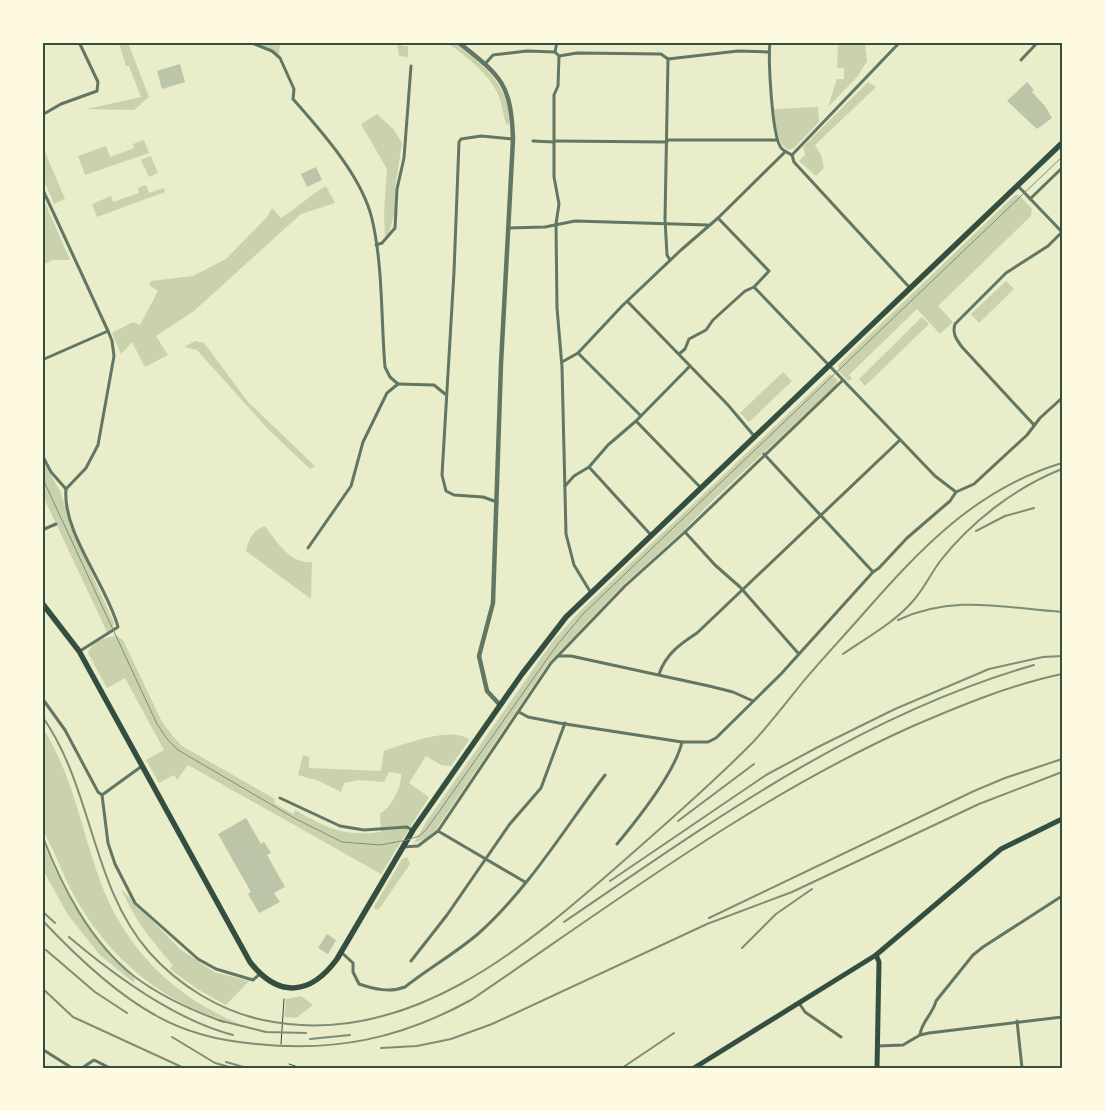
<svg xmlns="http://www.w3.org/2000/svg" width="1105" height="1111" viewBox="0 0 1105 1111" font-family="Arial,sans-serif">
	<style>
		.green { fill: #cad2ad }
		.building { fill: #bcc5a7 }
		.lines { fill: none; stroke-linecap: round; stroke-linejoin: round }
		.path { stroke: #344e41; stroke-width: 1 }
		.minor { stroke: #617663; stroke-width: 3 }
		.tertiary { stroke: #617663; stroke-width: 4.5 }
		.secondary { stroke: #344e41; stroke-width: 5 }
		.primary { stroke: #344e41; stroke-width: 5.5 }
		.tram { stroke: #7c8e77; stroke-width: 1 }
		.rail { stroke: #7c8e77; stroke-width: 2 }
		.neatline { fill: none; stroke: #344e41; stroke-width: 2 }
	</style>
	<rect width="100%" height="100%" fill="#e9edc9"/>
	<g class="green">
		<path d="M119 43H128L149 97 134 110 86 109 141 97 129 66H126Z"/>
		<path d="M255 43H280L279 55Z"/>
		<path d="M397 43H402V46H408V57L399 56Z"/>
		<path d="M448 43H455C483 65 511 85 509 125L506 124C503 114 502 103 498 94 488 72 466 57 448 43Z"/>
		<path d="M838 43H865L867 61 858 76 828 107 837 79H844V68H837Z"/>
		<path d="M868 82 876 87 815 145 821 155 824 168 816 176 799 161 805 155 803 147Z"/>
		<path d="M818 107 819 122 794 148 788 150C775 140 776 125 774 109Z"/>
		<path d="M377 114 394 130 402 143 395 189 396 207 389 233 385 236 384 214 387 169 361 124Z"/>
		<path d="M144 140 149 153 85 175 78 156 106 146 110 157 134 148 133 144Z"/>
		<path d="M42 145 65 199 54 204 43 178Z"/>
		<path d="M151 156 158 173 149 177 141 160Z"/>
		<path d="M146 185 149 193 164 188 165 192 97 217 92 204 111 196 113 202 139 193 138 188Z"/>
		<path d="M326 186 335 203 301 214 194 311 156 336 168 355 145 367 132 342 121 354 112 333 133 322 140 325 158 291 149 285 151 281 193 276 226 259 267 217 272 208 281 218C298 208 309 195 326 186Z"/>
		<path d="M1015 195H1019L1032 209 1031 216 938 306 953 322 940 334 917 309 849 375 852 379 848 381 839 371 838 365Z"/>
		<path d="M43 198 70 260H52L43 265Z"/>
		<path d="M1006 281 1014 289 979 323 971 314Z"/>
		<path d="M922 317 929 324 865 386 859 379Z"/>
		<path d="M195 341 204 343 248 402 315 466 310 469 268 429 197 350 184 347Z"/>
		<path d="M783 372 792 381 749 422 740 413Z"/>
		<path d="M830 374 837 379V384L711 502 684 530 623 585 549 662 435 831 425 839 414 843 426 822 553 641 580 611Z"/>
		<path d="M42 460 60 491 75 537 114 623 113 628 107 632 43 496Z"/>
		<path d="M265 526C277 542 290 564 312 562L311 599 246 551C249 539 252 531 265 526Z"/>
		<path d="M117 636 123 640 162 722 172 735 182 746 275 799 274 803 293 814 295 810C326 828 345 837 381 832L380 814C391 807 402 788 401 774L389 772 384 782 359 780 344 783 341 792 319 781 298 775 303 755 309 757V768L381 771 384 751C403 745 452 725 469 740L451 766 441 765 426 756 409 783 429 797 381 874 188 765 177 780 174 775 159 783 146 760 164 750 125 678 107 688 88 653C91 642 106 637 117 636Z"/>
		<path d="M42 727C72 773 80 824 98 875 122 945 171 996 240 1024 154 1005 89 941 58 861 53 849 44 835 42 822 41 812 42 801 42 792 42 770 42 748 42 727Z"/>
		<path d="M43 841C64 896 93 939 135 979L134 983 100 955 68 915 43 870Z"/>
		<path d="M407 857 410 864 379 909 376 910 374 907 402 859Z"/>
		<path d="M121 889 180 949 214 972 249 981 226 1005 197 989 170 969 173 965C151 941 134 918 121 889Z"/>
		<path d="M301 996 313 1005 296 1018 284 1017 286 999Z"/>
	</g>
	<g class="building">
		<path d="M180 64 185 82 162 89 157 71Z"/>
		<path d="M1027 82 1034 90 1032 92 1045 106 1052 118 1037 129 1007 101Z"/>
		<path d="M316 167 322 180 307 187 301 174Z"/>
		<path d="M246 818 261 844 264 842 271 853 267 855 285 887 274 893 280 902 259 913 248 894 251 892 218 834Z"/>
		<path d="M327 934 336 940 328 954 318 948Z"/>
	</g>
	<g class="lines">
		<g class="path">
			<path d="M281 1044 284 999"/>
			<path d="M289 1064 301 1068"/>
		</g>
		<g class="minor">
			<path d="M249 42 272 51 280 58 294 89 293 99C321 131 362 176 372 219 383 265 381 320 385 367L390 377 398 384"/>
			<path d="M557 42 555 52 559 56 558 86 554 95V177L559 204 556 224 557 308 562 367 566 534 574 565 591 593"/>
			<path d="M770 42C768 59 772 133 780 146 782 151 787 152 792 155"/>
			<path d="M559 56 577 53 661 54 668 59 738 51 769 52"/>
			<path d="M668 59 665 219 667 255 670 260"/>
			<path d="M1021 60 1038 42"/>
			<path d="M485 64 493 55 527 51 555 52"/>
			<path d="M42 115 61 104 97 91 98 82 79 42"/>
			<path d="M667 140H777"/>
			<path d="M533 141 554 142"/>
			<path d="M555 141 667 142"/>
			<path d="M792 155 794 162 910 288"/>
			<path d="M792 155 900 42"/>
			<path d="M1018 186 1062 232"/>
			<path d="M42 188 108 331 112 341 114 356 98 445 86 468 66 489"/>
			<path d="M1030 199 1062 168"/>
			<path d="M508 228 545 227 575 221 708 225"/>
			<path d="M376 245 382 243 395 228 397 189 404 158 411 66"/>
			<path d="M754 287 935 476 956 492"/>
			<path d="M628 302 728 405 755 437"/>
			<path d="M578 353 641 416"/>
			<path d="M679 354 685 349 689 339 706 330 713 320 745 291 754 287 769 271 718 218"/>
			<path d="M42 360 108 331"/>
			<path d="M562 362 578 353 622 306 681 250 718 218 785 152"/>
			<path d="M398 384 434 385 445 394"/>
			<path d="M636 421 700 487"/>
			<path d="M1034 425 962 347C956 339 952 333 955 324L1006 273 1048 246 1062 232"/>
			<path d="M764 454 873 572"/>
			<path d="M42 455 51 472 66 489"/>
			<path d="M589 467 651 535"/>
			<path d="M565 486 574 476 589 467 608 445 636 421 690 366"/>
			<path d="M66 489C62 532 107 585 118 627L80 651"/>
			<path d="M497 502 483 497 454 495 446 491 442 475 454 272 459 142 461 139 481 136 513 139"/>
			<path d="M42 530 56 524"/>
			<path d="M685 532 715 565 740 587 798 653"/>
			<path d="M308 548 351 486 363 442 387 393 398 384"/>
			<path d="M558 656H571L709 686 733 692 753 701"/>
			<path d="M659 674C666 654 680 644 697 633L900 440"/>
			<path d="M42 698 65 730 98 792 102 795 108 843 115 864 135 903 198 959 216 969 253 980 260 974"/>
			<path d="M519 712 528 717 559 723 682 742H708L716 738 781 674 873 572 879 568 907 538 950 501 956 492 974 484 1027 435 1040 418 1062 398"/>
			<path d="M102 795 142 766"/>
			<path d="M280 798 340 826 364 830 407 827 412 830"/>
			<path d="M438 831 525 882"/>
			<path d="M617 844C637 820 675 772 682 742"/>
			<path d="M403 847 418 846 438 831 551 663 625 586 685 532 843 380"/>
			<path d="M341 952 353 963V972L359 984C374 989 390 993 405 987 429 968 456 953 479 933 529 888 565 828 605 775"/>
			<path d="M411 961 447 915 509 825 541 788 565 723"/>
			<path d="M799 1003 805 1012 841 1037"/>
			<path d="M1017 1021 1022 1068"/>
			<path d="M920 1035C921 1022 933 1014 936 1001L973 955 983 947 1062 896"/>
			<path d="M878 1046 903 1045 920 1035 929 1033 1062 1017"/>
			<path d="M42 1049 72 1068"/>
			<path d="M82 1068 94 1060 110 1068"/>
		</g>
		<path class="tertiary" d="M458 42C501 76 511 83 513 139L501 364 493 603 479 656 487 691 500 705"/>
		<g class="secondary">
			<path d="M876 955 879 962 877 1068"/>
			<path d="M694 1068 876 955 1001 849 1062 819"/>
		</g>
		<path class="primary" d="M42 603 79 651 250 962C278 998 310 996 337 959L413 830 522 674 566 617 1062 143"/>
		<path class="tram" d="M42 477 157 724 167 739 178 750 296 819 342 842 380 845 407 840 419 836 426 830 557 645 583 614 1062 157"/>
		<g class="rail">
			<path d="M976 531 1005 516 1034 508"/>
			<path d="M898 620C954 594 1004 608 1062 612"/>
			<path d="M843 654C866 638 894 623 913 601 924 589 931 573 941 560 972 521 1016 487 1062 469"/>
			<path d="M42 716C93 788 91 886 149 952 178 985 220 1011 263 1020 407 1051 527 946 628 857 670 820 713 783 753 742 770 724 786 703 802 683 822 659 843 637 863 614 921 548 976 489 1062 463"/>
			<path d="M678 821 754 764"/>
			<path d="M42 835C62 887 90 942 135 977 162 997 193 1011 224 1022"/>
			<path d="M610 881 766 775 818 747 895 709 989 669 1043 657 1062 656"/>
			<path d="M42 911 55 923"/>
			<path d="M709 918 974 791 1005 778 1062 759"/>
			<path d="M42 920C74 954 115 993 155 1015 186 1033 221 1041 256 1044 335 1052 400 1039 471 1000 614 903 754 797 913 726 962 705 1010 685 1062 674"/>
			<path d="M564 922C712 821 859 715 1034 665"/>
			<path d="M69 937C115 976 175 1020 233 1035"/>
			<path d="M742 948 776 914 812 889"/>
			<path d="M46 950 95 992 127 1013"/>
			<path d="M42 988 73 1017 184 1068"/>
			<path d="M218 1020 266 1032 306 1033"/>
			<path d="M172 1037 215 1063 233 1068"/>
			<path d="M310 1039 350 1035"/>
			<path d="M381 1048 417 1046 451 1039 492 1024 707 924 792 892 979 804 1062 772"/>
			<path d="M226 1062 247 1068"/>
			<path d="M622 1068 674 1033"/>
		</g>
	</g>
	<rect width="1105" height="1111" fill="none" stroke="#fefae0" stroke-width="88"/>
	<rect x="44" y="44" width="1017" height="1023" class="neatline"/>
</svg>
